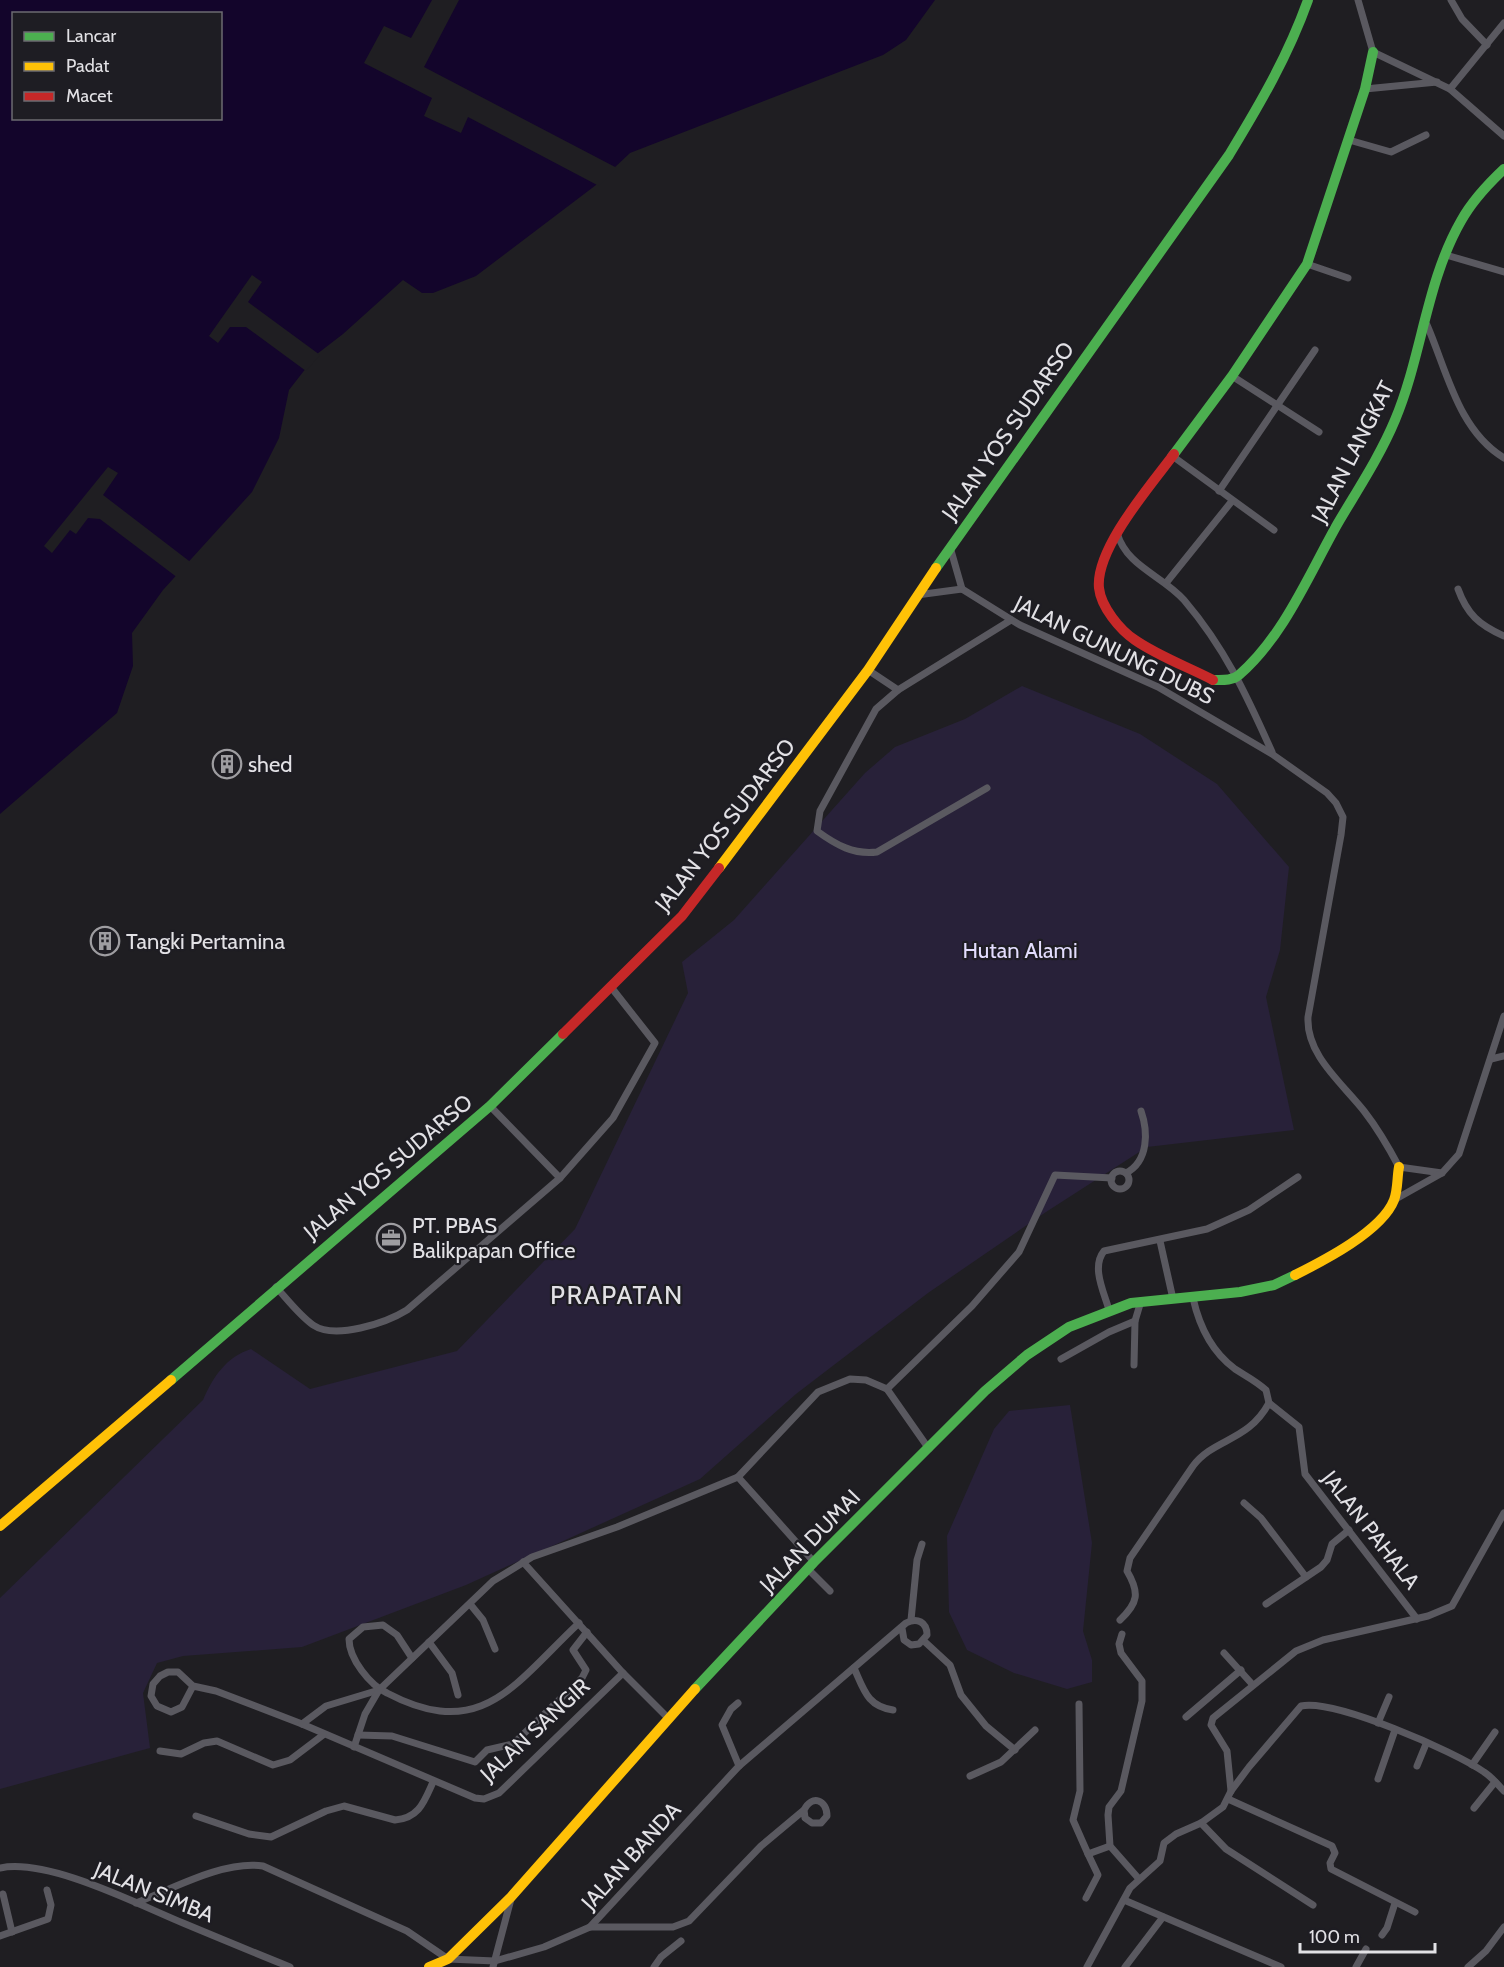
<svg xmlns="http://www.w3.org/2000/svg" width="1504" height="1967" viewBox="0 0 1504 1967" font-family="Cabin,sans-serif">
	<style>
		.green { fill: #282139 }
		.water { fill: #13052b; fill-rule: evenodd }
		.pier { fill: #1f1e22 }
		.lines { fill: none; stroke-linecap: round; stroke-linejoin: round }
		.street { stroke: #5a5960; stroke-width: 7 }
		.fast { stroke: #4caf50; stroke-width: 10 }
		.slow { stroke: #ffc107; stroke-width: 10 }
		.jam { stroke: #c62828; stroke-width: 10 }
		.labels { text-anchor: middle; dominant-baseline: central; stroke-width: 4.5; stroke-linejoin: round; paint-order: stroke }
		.street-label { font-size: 22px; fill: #e2e1e5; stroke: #1e1d23 }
		.poi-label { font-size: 22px; fill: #e2e1e5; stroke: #1e1d23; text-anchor: start }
		.park-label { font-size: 22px; fill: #e3ddfd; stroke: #1e1d23 }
		.quarter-label { font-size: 26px; letter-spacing: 1.5px; fill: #e2e1e5; stroke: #1e1d23 }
	</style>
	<rect width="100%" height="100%" fill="#1f1e22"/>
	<g class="green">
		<path d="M1022 686 1140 734 1217 784 1289 867 1280 950 1266 997 1294 1130 1147 1147 1046 1212 928 1293 796 1394 700 1479 466 1585 302 1647 183 1656 157 1663 143 1693 150 1748 0 1789V1598L203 1400C213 1377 226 1357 251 1349L310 1389 457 1351 575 1229 688 993 682 962 734 920 865 773 895 747 965 719Z"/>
		<path d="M1070 1405 1092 1543 1083 1631 1092 1660V1682L1067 1689 1014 1673 967 1650 949 1612 947 1536 994 1429 1009 1411Z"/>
	</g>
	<path class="water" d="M0 0H935L906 40 883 55 630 153 596 185 476 276 433 293H422L403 280 343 334 317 354 289 390 279 438 252 492 163 590 132 633 133 666 117 713 0 814ZM14 14H220V118H14Z"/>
	<g class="pier">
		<path d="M432 0H459L424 67 617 168 599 186 468 117 461 133 424 116 432 98 364 63 384 26 411 38Z"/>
		<path d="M252 275 262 282 248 302 320 355 306 371 246 327H230L218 343 209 336Z"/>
		<path d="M108 467 118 473 103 495 193 564 178 578 100 519 88 518 76 534 70 530 52 553 44 546Z"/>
	</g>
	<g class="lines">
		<g class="street">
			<path d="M1358 0 1373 52 1450 89 1504 136"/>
			<path d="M1451 0 1462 19 1487 45"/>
			<path d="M1365 89 1437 82"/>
			<path d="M1450 89 1504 23"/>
			<path d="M1349 140 1391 152 1426 135"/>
			<path d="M1446 255 1504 272"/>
			<path d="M1307 264 1348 278"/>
			<path d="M1427 325C1447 371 1458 430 1504 458"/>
			<path d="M1232 376 1319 432"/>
			<path d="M1171 455 1274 530"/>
			<path d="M1219 491 1315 350"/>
			<path d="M1117 533C1127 567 1162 575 1184 600 1225 648 1247 696 1272 752"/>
			<path d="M950 547 962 589"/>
			<path d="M1166 583 1232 501"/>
			<path d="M962 589 1020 625 1158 687 1272 754 1327 793 1336 803 1343 817 1341 835 1308 1017C1306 1055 1342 1083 1364 1111 1378 1129 1389 1148 1399 1167L1442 1173"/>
			<path d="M1458 589C1467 614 1479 625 1504 636"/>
			<path d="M917 595 962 589"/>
			<path d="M868 670 898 690"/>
			<path d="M987 788 877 852C854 855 836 845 817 831L820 811 876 709 898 690 1011 620"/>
			<path d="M1491 1059 1504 1056"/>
			<circle cx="1120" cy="1180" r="9"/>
			<path d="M1126 1173C1149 1161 1148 1131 1141 1111"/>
			<path d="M560 1178 613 1118 655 1043 611 987"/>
			<path d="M1394 1200 1442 1173 1459 1154 1504 1016"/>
			<path d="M1160 1241 1173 1299"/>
			<path d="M276 1287C287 1299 299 1315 313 1325 335 1340 386 1323 407 1310L560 1178 490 1106"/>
			<path d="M1109 1310C1104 1292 1091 1267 1104 1251L1207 1229 1249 1210 1298 1177"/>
			<path d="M1061 1359 1109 1332 1135 1321 1141 1301"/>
			<path d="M1134 1365 1135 1321"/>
			<path d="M887 1389 972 1306 1019 1252 1055 1175 1112 1178"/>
			<path d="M1269 1403 1299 1427 1305 1474 1417 1619"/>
			<path d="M738 1477 818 1392 850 1379 866 1380 887 1389 929 1449"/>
			<path d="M1244 1503 1261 1518 1306 1577"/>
			<path d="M523 1562 623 1673 668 1718"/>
			<path d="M808 1569 830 1591"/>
			<path d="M470 1604 483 1620 495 1649"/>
			<path d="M1266 1604 1321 1567 1327 1560 1332 1544 1349 1530"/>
			<path d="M911 1620 917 1560 922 1544"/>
			<path d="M1120 1620C1138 1603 1140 1593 1127 1571L1130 1558 1193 1466C1214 1438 1248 1442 1269 1403L1266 1390C1256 1381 1246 1376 1235 1369 1212 1352 1199 1325 1193 1298"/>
			<path d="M1122 1634 1119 1644 1121 1653 1142 1681V1701L1121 1791 1109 1807 1108 1815 1110 1846 1139 1879"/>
			<path d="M924 1641 950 1665 961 1695 986 1726 1015 1750"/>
			<path d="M429 1642 452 1673 458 1695"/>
			<path d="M1224 1653 1252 1684"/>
			<path d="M412 1658 397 1635 383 1625 363 1627 349 1639C349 1659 370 1685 387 1693 482 1743 515 1683 579 1623"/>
			<path d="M854 1668C864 1690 867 1706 893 1710"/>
			<path d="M193 1686 182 1707 171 1712 157 1706 151 1696 153 1684 160 1676 168 1672H178L193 1686 216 1691 302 1724 475 1798 484 1799 499 1793 623 1673"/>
			<path d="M738 1703 731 1709 722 1725 739 1766"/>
			<path d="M1079 1704 1080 1791 1073 1820 1088 1854 1110 1846"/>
			<path d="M1186 1717 1241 1670"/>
			<path d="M1378 1723 1389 1697"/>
			<path d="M302 1724 326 1706 379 1690"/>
			<path d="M358 1735 392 1736 475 1762 487 1750 513 1744 582 1678 586 1670 573 1650 587 1632"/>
			<path d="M354 1747 365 1714 379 1690 493 1581 532 1557 617 1527 738 1477 814 1562"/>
			<path d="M160 1751 181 1754 204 1743 217 1741 273 1765 290 1760 323 1735"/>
			<path d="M1472 1765 1495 1732"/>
			<path d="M1417 1766 1426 1744"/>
			<path d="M970 1776 1001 1762 1035 1730"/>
			<path d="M1378 1779 1395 1730"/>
			<path d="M1231 1791 1227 1751 1211 1725 1213 1718 1296 1651 1323 1640 1428 1616 1452 1606 1504 1513"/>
			<path d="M1228 1799 1332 1846 1335 1853 1330 1863 1331 1869 1415 1912"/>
			<path d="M1474 1808 1495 1782"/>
			<path d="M196 1816 249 1834 271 1837 326 1811 344 1806 395 1820C419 1818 424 1802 433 1782"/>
			<path d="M1201 1823 1226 1849 1313 1905"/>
			<path d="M0 1868C48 1858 137 1904 183 1923 219 1938 255 1953 290 1967"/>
			<path d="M3 1894 12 1932"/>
			<path d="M1086 1898 1098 1875 1088 1854"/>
			<path d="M1124 1900 1281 1967"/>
			<path d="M136 1903C172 1889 224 1860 263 1866L407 1931 448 1959 495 1961 544 1947 590 1927 739 1766 906 1623C917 1617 927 1622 927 1635L919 1644 911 1645 904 1640 902 1628"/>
			<path d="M590 1927H673L689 1921 761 1846 804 1810C812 1794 827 1800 827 1816L821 1823H812L805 1818 804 1810"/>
			<path d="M1382 1935 1387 1928 1395 1903"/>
			<path d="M0 1936 48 1919 51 1905 47 1890"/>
			<path d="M493 1967 511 1899"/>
			<path d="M654 1967 661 1957 681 1941"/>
			<path d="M1087 1967 1130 1888 1160 1861 1164 1843 1176 1834 1201 1823 1223 1807 1231 1791 1249 1767 1301 1706C1335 1699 1454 1751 1484 1772 1492 1777 1498 1785 1504 1791"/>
			<path d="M1125 1967 1163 1917"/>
			<path d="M1356 1967 1366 1949"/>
			<path d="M1468 1967 1486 1951 1504 1927"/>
		</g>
		<g class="fast">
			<path d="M1174 454 1232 376 1307 264 1365 89 1373 52"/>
			<path d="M936 568 1229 155C1260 104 1288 56 1308 0"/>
			<path d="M1213 680C1222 680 1232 681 1239 675 1284 636 1309 574 1338 523 1358 489 1380 456 1395 420 1422 356 1426 282 1461 221 1472 201 1487 185 1504 169"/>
			<path d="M171 1380 490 1106 563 1034"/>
			<path d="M695 1689 814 1562 985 1391 1027 1355 1069 1327 1131 1303 1240 1292 1274 1285 1295 1275"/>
		</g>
		<g class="slow">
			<path d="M719 868 868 670 936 568"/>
			<path d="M1295 1275C1323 1261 1382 1231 1394 1200 1398 1190 1397 1177 1399 1167"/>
			<path d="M0 1526 171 1380"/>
			<path d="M429 1967 448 1959 511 1897 695 1689"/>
		</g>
		<g class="jam">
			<path d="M1174 454C1151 485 1095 549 1099 588 1101 607 1120 630 1135 640 1158 656 1188 667 1213 680"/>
			<path d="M563 1034 682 916 719 868"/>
		</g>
	</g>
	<defs>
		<g id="building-ring" transform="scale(1.5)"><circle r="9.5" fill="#1e1d23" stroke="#9e9da1" stroke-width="1.5"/><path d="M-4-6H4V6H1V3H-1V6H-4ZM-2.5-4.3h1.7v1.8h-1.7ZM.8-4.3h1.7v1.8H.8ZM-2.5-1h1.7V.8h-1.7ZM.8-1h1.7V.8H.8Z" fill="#9e9da1"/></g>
		<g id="office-ring" transform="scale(1.5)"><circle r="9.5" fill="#1e1d23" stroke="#9e9da1" stroke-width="1.5"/><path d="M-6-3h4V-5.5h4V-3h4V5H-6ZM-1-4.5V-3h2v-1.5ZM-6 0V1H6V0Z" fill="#9e9da1"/></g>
	</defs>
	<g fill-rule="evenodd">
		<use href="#building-ring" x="227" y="764"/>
		<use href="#building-ring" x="105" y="941"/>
		<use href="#office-ring" x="391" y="1238"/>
	</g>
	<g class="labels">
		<g class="street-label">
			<text transform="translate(1008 431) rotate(-55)">JALAN YOS SUDARSO</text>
			<text transform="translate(1353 452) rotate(-63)">JALAN LANGKAT</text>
			<text transform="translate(1114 650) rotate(26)">JALAN GUNUNG DUBS</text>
			<text transform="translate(725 825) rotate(-52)">JALAN YOS SUDARSO</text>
			<text transform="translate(388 1167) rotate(-40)">JALAN YOS SUDARSO</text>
			<text transform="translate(1371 1530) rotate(52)">JALAN PAHALA</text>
			<text transform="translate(810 1541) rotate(-46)">JALAN DUMAI</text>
			<text transform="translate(535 1730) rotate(-43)">JALAN SANGIR</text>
			<text transform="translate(631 1856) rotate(-48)">JALAN BANDA</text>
			<text transform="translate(154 1892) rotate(22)">JALAN SIMBA</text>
		</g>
		<g class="poi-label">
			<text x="248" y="764">shed</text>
			<text x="126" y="941">Tangki Pertamina</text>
			<text x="412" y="1225">PT. PBAS<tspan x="412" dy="25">Balikpapan Office</tspan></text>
		</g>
		<g class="park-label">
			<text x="1020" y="950">Hutan Alami</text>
		</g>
		<g class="quarter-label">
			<text x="617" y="1295">PRAPATAN</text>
		</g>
	</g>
	<rect x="12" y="12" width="210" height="108" fill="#1e1d23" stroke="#6c6b71" stroke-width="1.5"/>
	<rect x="24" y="32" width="30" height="9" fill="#4caf50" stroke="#6c6b71" stroke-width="1.5"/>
	<text x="66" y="42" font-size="18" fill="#e2e1e5">Lancar</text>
	<rect x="24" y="62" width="30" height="9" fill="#ffc107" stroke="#6c6b71" stroke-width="1.5"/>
	<text x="66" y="72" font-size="18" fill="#e2e1e5">Padat</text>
	<rect x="24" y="92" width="30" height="9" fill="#c62828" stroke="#6c6b71" stroke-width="1.5"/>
	<text x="66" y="102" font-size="18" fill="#e2e1e5">Macet</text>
	<path d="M1300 1943v9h135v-9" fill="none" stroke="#e2e1e5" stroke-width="3"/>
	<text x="1309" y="1943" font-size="18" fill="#e2e1e5" stroke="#1e1d23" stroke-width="4.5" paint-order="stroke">100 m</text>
</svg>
